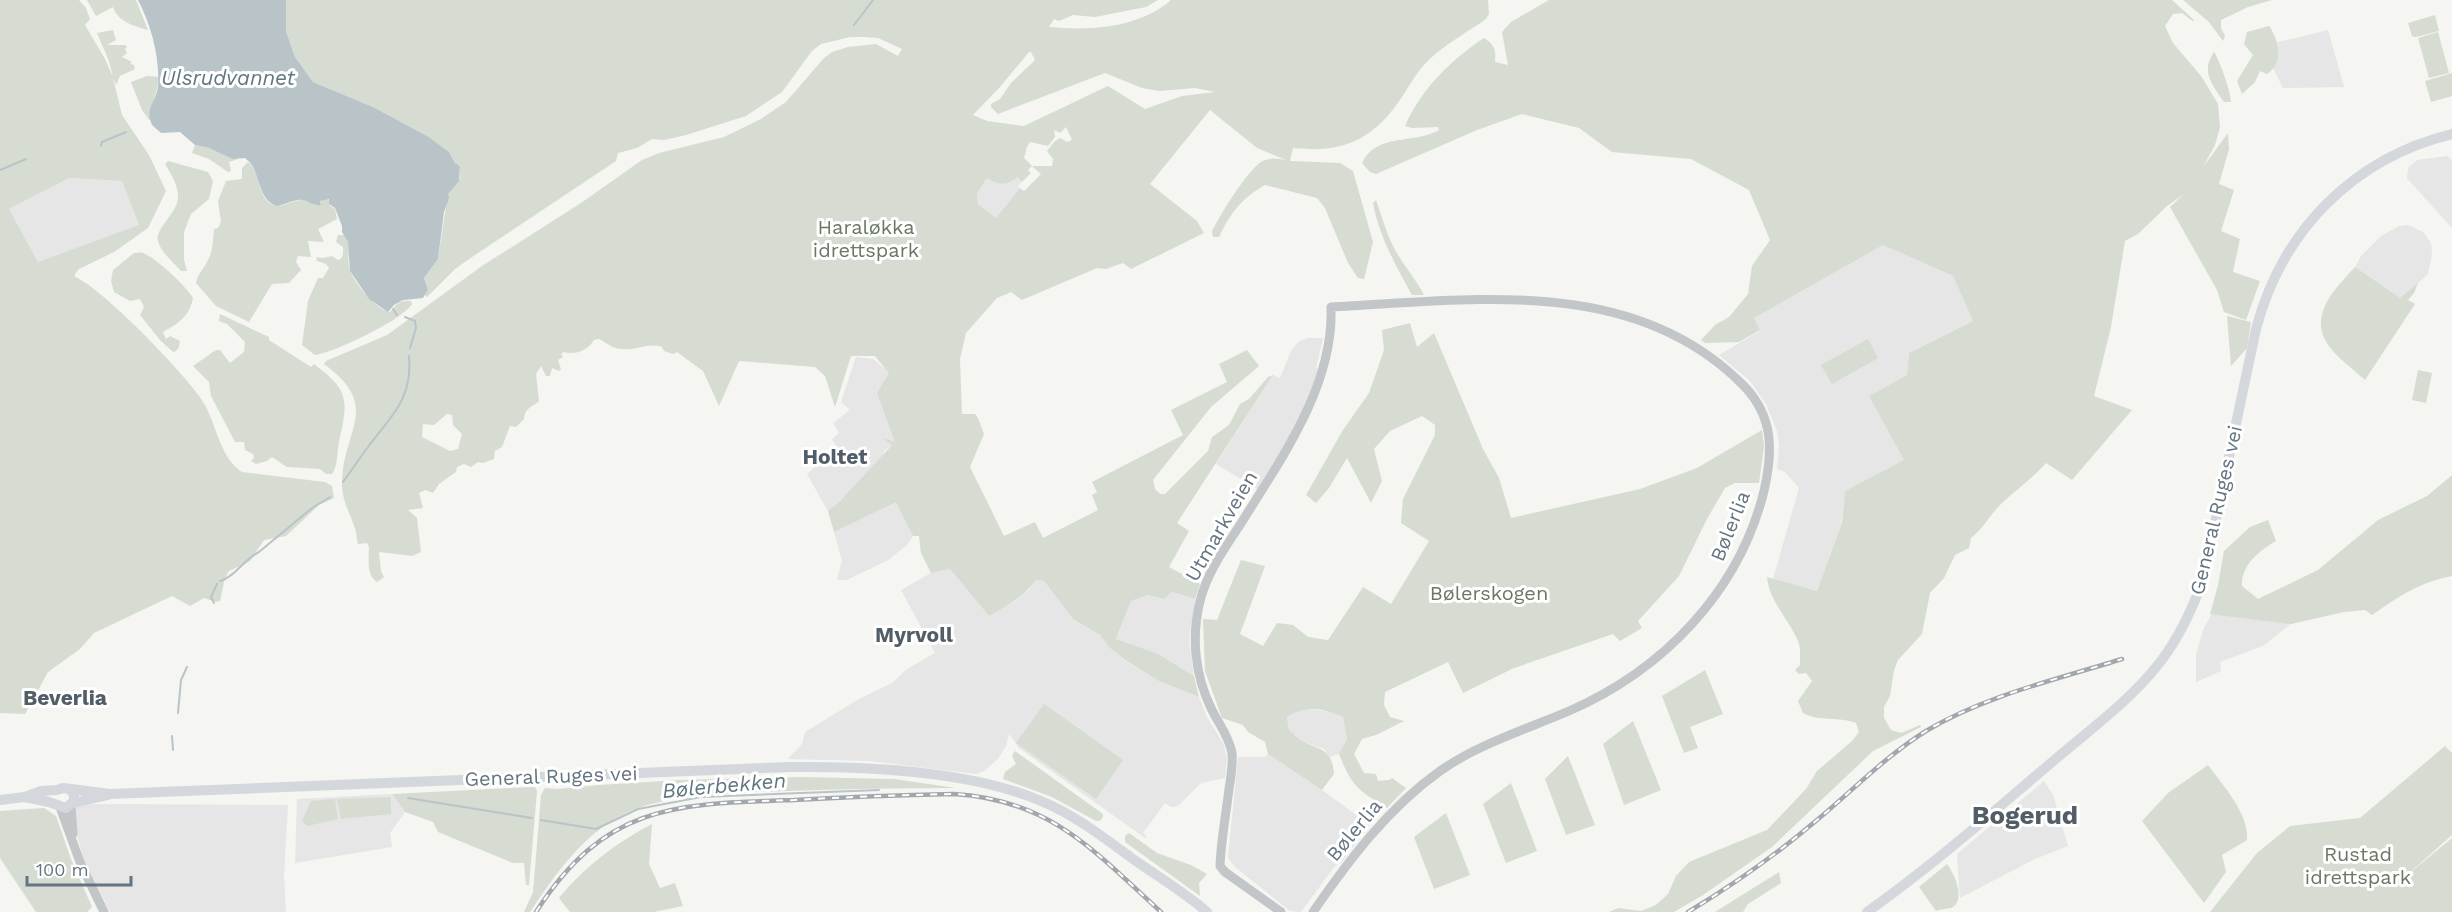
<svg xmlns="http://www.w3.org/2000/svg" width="2452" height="912" viewBox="0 0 2452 912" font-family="'Work Sans',sans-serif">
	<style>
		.built { fill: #e5e6e5 }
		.green { fill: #d6dcd2; fill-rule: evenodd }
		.water { fill: #b9c4c8 }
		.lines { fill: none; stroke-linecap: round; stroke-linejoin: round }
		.stream { stroke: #b9c4c8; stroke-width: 2 }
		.minor { stroke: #c2c6c9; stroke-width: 9 }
		.major { stroke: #d4d8dc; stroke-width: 10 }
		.rail-casing { stroke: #a1a7ac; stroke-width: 4.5 }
		.rail { stroke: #fff; stroke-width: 2; stroke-dasharray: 7; stroke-linecap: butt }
		.labels { text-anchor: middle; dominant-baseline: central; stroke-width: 6; stroke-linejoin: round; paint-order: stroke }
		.park-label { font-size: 20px; fill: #687963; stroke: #fff }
		.street-label { font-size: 20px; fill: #647581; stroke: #fff }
		.water-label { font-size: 21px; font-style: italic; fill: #60777f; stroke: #fff }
		.neighbourhood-label { font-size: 21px; font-weight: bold; fill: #525e67; stroke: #fff }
		.district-label { font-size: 26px; font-weight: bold; fill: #525e67; stroke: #fff }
	</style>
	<rect width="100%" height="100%" fill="#f5f5f1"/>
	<g class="built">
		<path d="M2328 30 2344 87 2283 88 2262 46Z"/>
		<path d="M2447 156 2452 160V228L2407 178 2408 168 2417 160Z"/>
		<path d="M1017 177 1022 182 1018 186 1020 188 996 218 978 204 977 194 987 178Z"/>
		<path d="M69 178 123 181 139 226 38 262 9 209Z"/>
		<path d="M2408 225 2423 232 2431 243 2432 254 2428 274 2400 299 2355 267 2361 256 2381 236 2399 226Z"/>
		<path d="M1883 245 1953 276 1973 321 1909 353 1907 375 1869 396 1905 460 1845 491 1841 526 1817 591 1773 579 1799 488 1785 472 1777 469 1779 446 1777 431 1766 404 1750 381 1719 355 1760 331 1754 318Z"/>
		<path d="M1308 338H1323L1316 368 1318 369 1308 399 1288 439 1257 489 1216 464 1273 375 1280 378 1291 351 1298 342Z"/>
		<path d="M856 357 873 359 886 369 897 383 895 443 884 451 880 464 828 511 807 474 824 459 839 451 832 439 839 433 833 423 850 410 841 402Z"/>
		<path d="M896 501 913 536 907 545 888 560 847 580H837L842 561 834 532Z"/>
		<path d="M950 569 989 616 1014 602 1029 590 1036 580 1044 581 1073 619 1100 635 1110 648 1124 660 1159 681 1199 697 1206 715 1224 745 1227 758 1225 778 1201 783 1178 806 1171 807 1165 803 1143 833 1147 837 1145 838 1019 748 1009 734 1006 746 998 759 984 771 976 774 869 761 788 759 802 744 805 732 859 699 892 683 907 669 935 653 901 590 931 573Z"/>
		<path d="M1172 592 1195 599 1189 640 1194 676 1172 663 1116 640 1131 601 1148 595 1164 599Z"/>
		<path d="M2226 597 2293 622 2263 646 2220 662 2221 671 2196 682V655L2203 630 2211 615Z"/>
		<path d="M1302 708 1332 712 1343 717 1347 739 1339 754 1330 757 1324 749 1304 742 1289 730 1287 717Z"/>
		<path d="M1268 754 1322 790 1370 825 1342 862 1334 867 1301 912 1290 911 1235 867 1228 858 1238 757H1265Z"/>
		<path d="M2044 781 2053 795 2068 846 2035 859 1960 898 1957 854Z"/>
		<path d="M392 794 405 812 390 833 392 847 295 863 297 799Z"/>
		<path d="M69 804 288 805 284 876 286 912H110L83 858Z"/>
	</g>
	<g class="green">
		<path d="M0 0H79L86 8 90 19 85 25 105 59 113 77 109 61 97 33 113 30 116 40 107 45H125L127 47 125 49 127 53 122 57 132 62 130 64 134 65 135 69 120 76 116 85 113 78 122 115 149 155 166 191 148 228 114 252 79 269 75 274V277C100 286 192 380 205 405 217 427 221 459 242 472L325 482 332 486 334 498 319 505 286 536 264 540 250 561 229 571 225 578 220 601 215 602 204 598 190 606 172 596 94 633 80 649 48 672 25 714 0 713ZM69 178 122 181 139 225 38 262 9 209Z"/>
		<path d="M87 0H136L148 30C134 26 118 22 113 7L96 16Z"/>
		<path d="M286 0H1158L1146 7 1095 17 1073 15 1059 21 1054 19 1049 27C1090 31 1139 28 1171 0H1488L1489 14 1486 19C1465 34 1441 46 1423 66 1413 78 1406 92 1397 104 1369 143 1338 153 1293 148L1290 161 1340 163 1353 171 1373 242 1364 279 1358 278 1348 263 1325 208 1317 198 1265 185C1241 199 1231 212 1219 237H1213L1212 232C1218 218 1250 166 1263 161 1271 157 1279 159 1286 160L1257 148 1210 110 1150 184 1197 221 1204 233 1131 269 1123 263 1106 269 1097 268 1022 300 1011 292 997 298 966 333 960 359 962 414H975L978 418 984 434 970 467 1004 536 1035 522 1043 538 1098 510 1092 495 1097 492 1092 482 1183 435 1171 410 1227 382 1219 364 1247 350 1259 366 1211 407 1153 480 1155 489 1160 494H1165L1208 451 1212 437 1229 425 1240 404 1249 399 1268 377 1273 375 1177 523 1189 531 1169 567 1200 584 1195 599 1172 592 1164 599 1148 595 1131 601 1116 639 1158 654 1194 676 1199 697 1159 681 1125 660 1110 648 1100 635 1073 619 1044 581 1036 580C1024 597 1007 606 989 616L950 569 931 573 921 553 919 536H913L896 502 834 532 828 511 841 500 892 445 882 438 895 442 877 393 889 373 875 356H851L835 407 825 376 815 367 739 361 719 406 703 371 677 352 673 354 664 351 662 347C648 342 636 351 622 349 613 349 607 343 599 339L594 340C587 351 576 355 563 352L561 354 563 357 558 360 561 369 559 371 552 368 550 376H546L541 366 536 374 539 401C532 408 525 407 524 419L516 427 510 426 502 447 495 451 494 459 483 463 478 462 471 467 464 464 457 467 456 472 439 484 433 493 425 490 419 493 423 508 408 510 417 518 421 552 412 556 379 552 381 571 384 577 377 582C366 575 369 559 369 547L367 543 358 544C356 537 357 532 354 526 349 511 343 502 342 486 341 430 384 408 324 364L326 361 387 335 482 266 581 203 642 160 659 153 724 137 761 119 786 102 824 58 832 52 848 47 876 44 898 56 902 49 878 38 864 37H850L821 44 812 51 782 92 746 116 686 135 664 140 652 139 637 148 618 153 616 161 472 257 455 269 427 297 425 295 428 290 424 278 438 259 448 194 460 178V166L455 163 449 152 429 137 373 107 313 82 295 57 286 31ZM1029 52H1031L1035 60 1011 83 1000 99 991 104V107L998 114 1105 73 1142 88 1159 91 1195 88 1215 92 1182 96 1145 109 1108 86 1024 126 987 121 973 115 1000 87ZM1066 127 1072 140 1067 142 1060 138 1054 142 1047 151 1053 159 1052 166H1032L1024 158 1027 147 1030 142 1048 146 1055 137 1054 130 1060 133ZM1032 166 1041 174 1024 191 1020 188 996 218 978 204 977 194 987 178C998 185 1007 186 1017 177L1022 182 1031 173 1028 170ZM447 414 452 415 453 425 462 434 458 449 450 451 422 437 423 424 434 425Z"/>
		<path d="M1549 0H2172L2193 19 2194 22 2182 13 2173 14 2165 26 2173 43 2201 76 2218 104 2220 127 2215 145 2203 167 2228 133 2229 149 2219 184 2234 190 2221 231 2240 239 2233 272 2260 281 2246 320 2224 312 2217 290 2170 207 2184 194 2167 206 2138 234 2125 241 2111 327 2094 396 2132 410 2072 480 2046 463C2033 478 2017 489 2003 502 1991 513 1984 528 1971 538L1969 548 1955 555 1944 578 1930 593 1922 634 1898 660 1894 670 1890 696 1884 707V718L1891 730 1901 733 1920 725 1921 727 1873 751 1772 847 1703 895 1674 912H1609L1618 908 1641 911 1656 905 1668 894 1676 876 1689 862 1767 830 1806 789 1817 771 1852 741 1859 732 1856 723C1838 716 1820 722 1803 713L1798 701 1812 681 1806 673 1799 674 1795 670 1800 665C1800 657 1801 648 1798 641 1789 619 1769 601 1767 577L1817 591 1842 523 1845 491 1904 460 1869 396 1907 375 1909 353 1973 321 1953 276 1883 245 1754 318 1760 330 1739 342 1705 343 1701 340 1715 325 1729 317 1748 294 1752 266 1770 240 1749 190 1691 159 1612 152 1579 128 1522 114 1477 130 1376 174 1370 172 1362 163C1377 132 1413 145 1439 130L1438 127 1412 128 1405 126C1422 88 1450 61 1484 38 1495 45 1496 50 1495 62L1508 65 1502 32 1511 22Z"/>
		<path d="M2183 0H2272L2248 7 2221 20V28L2225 36 2223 41 2209 22Z"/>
		<path d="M2435 15 2439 31 2416 37 2412 36 2408 23Z"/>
		<path d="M2269 26C2279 39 2284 64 2267 74L2260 71 2255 82 2242 94 2237 81 2253 55 2244 44 2247 32Z"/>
		<path d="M2438 32 2449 73 2429 78 2418 38Z"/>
		<path d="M2214 52C2219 59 2231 92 2231 102H2224C2213 85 2200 72 2214 52Z"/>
		<path d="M2452 73V96L2431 102 2425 81Z"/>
		<path d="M147 76 158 77C159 93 149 104 150 121L142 110 131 82Z"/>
		<path d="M195 145 209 148 238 159 229 162 231 171 228 172 209 159 192 153Z"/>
		<path d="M168 161 208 172 213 181 209 199 191 214 184 232V260L187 271H181C174 263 160 251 158 241 154 229 180 211 178 195 177 183 171 174 165 164Z"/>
		<path d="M248 162C260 170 257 203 277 206 281 207 296 199 303 200 311 202 312 206 321 204L320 201 327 199 331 201 329 205 335 209 337 219 318 229 324 242 308 241 311 257 298 256 296 262 301 270 289 283 272 284 249 322 216 306 196 283C198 273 204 269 208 260 213 251 213 239 214 229L218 228 221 222 218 201 226 181 242 179V168Z"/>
		<path d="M1376 200C1382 217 1386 232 1394 248 1403 265 1416 279 1424 295H1412C1396 266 1379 236 1373 203Z"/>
		<path d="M338 235H344C352 245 347 256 349 267 352 281 376 310 390 312 397 304 399 300 411 301L412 304C401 321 335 352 315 355L302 345 308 301 318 278H323L329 268 326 264 317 261 316 257 323 258 332 256 338 260C344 258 343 253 343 247L336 242Z"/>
		<path d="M134 253C137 253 140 252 143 253 155 257 187 287 193 298 189 317 179 323 163 332L166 339 170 336 180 341C179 346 179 351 173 352L160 340 140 315 144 307 140 299 130 301 114 292 111 281 113 270Z"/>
		<path d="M2355 267 2400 298 2418 283 2414 293 2408 300 2415 304 2365 380C2340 357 2306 338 2328 300 2335 288 2346 277 2355 267Z"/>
		<path d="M220 314 269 337V340L311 367 314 364C350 391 348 400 339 442 337 452 338 466 332 474H326L320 469 287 467 272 457 267 461 256 464 251 461 254 458 253 454 245 450 244 442H235L211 396 209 382 193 366 216 350H220L230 363 244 352 245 342 227 324 219 321Z"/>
		<path d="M2227 316 2251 322 2247 348 2231 366Z"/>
		<path d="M1410 323 1417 347 1434 333 1483 449 1499 478 1511 518 1640 489 1697 468 1762 430 1764 447 1759 483H1735L1725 488 1707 519 1679 576 1638 621 1642 628 1620 641 1613 634 1514 668 1463 693 1448 662 1385 692 1384 705 1390 717 1404 721 1376 735 1362 739 1354 754 1364 773 1376 774 1378 781 1389 780 1392 778 1406 788 1387 808C1358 790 1352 787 1339 754L1347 739 1343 717C1322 708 1307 705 1287 717L1289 730C1294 734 1299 739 1304 742 1322 751 1332 749 1334 774L1322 790 1268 754 1265 742 1248 732 1243 725 1222 718 1205 671 1203 619 1217 620 1241 560 1265 566 1240 634 1263 646 1277 623 1293 625 1308 637 1328 640 1363 587 1391 604 1429 541 1401 523 1403 499 1435 435V425L1422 416 1390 431 1374 449 1382 481 1371 503 1347 458 1329 488 1316 503 1306 495 1343 430 1369 393 1384 350 1382 330Z"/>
		<path d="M1868 339 1878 358 1832 384 1821 365Z"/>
		<path d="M2418 370 2432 373 2426 403 2412 400Z"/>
		<path d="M2452 475V576C2420 582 2398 597 2372 615L2365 610 2344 612 2291 624 2210 614 2218 585 2224 551 2250 527 2268 520 2276 541C2259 551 2241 565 2242 586L2258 599 2318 570 2378 520 2427 496Z"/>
		<path d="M1705 670 1723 714 1690 727 1698 748 1684 753 1662 696Z"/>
		<path d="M1044 704 1123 760 1096 799 1016 743Z"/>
		<path d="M1633 721 1661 790 1624 805 1603 744Z"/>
		<path d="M2445 746 2452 753V835L2406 876 2452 838V912H2210L2257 853 2290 826 2360 818Z"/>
		<path d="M1015 751 1103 814V817L1100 821H1096L1052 797 1003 779 1005 772 1016 764 1012 756Z"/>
		<path d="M1568 756 1595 825 1566 835 1545 779Z"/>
		<path d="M2208 765C2223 786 2249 813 2247 840L2222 855 2226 872 2204 903 2142 821 2168 793Z"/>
		<path d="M802 777 894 779 956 788C899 788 843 789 786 791 739 793 666 793 624 814 581 836 556 874 530 912H524L533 892 541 795 545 788 559 789 598 785 680 780Z"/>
		<path d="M1511 783 1537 851 1506 863 1483 804Z"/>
		<path d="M529 787H535L537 791 529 885H526L524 863H513L438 832 433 822 405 812 392 794Z"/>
		<path d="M391 797V814L341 819 337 799Z"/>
		<path d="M335 799 338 819 307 826 302 821 311 801Z"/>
		<path d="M44 808 56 816 71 859 92 907 87 912H36L0 858V811Z"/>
		<path d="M1446 813 1470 875 1434 889 1414 837Z"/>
		<path d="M652 824 649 864 660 888 675 883 683 906 654 912H570L559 898C584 867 616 843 652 824Z"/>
		<path d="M1129 833 1157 853 1191 865 1207 874 1199 883 1200 896 1125 842V836Z"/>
		<path d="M1947 864C1954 873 1967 901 1951 908 1947 909 1940 909 1936 911L1919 887Z"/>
		<path d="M1779 872 1781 883 1748 904 1743 912H1715Z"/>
	</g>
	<path class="water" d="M138 0H286V31L295 57 313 82 373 107 429 137 449 152 455 163 460 166 459 181 448 194 449 198 444 212 438 259 424 278 428 290 423 298 403 300 394 305 388 312 369 299 350 271 348 242 342 232V226L335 208 329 204V199L320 201 321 205C313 206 310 202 303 200 296 198 279 207 277 206 259 201 259 174 251 164 250 162 247 160 245 158L233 159 209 148 195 145 180 132 161 133 152 125C144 107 157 101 158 86 160 57 151 25 138 0Z"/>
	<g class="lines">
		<g class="stream">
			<path d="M854 25 873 0"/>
			<path d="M101 146 102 142 126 132"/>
			<path d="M0 170 26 159"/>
			<path d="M393 309 397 315"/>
			<path d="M405 317 415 321 416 328 410 348"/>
			<path d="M343 482C351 471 359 459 368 447 391 416 413 399 409 356"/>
			<path d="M220 581C236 576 243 560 259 552L312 508 330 497"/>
			<path d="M214 603 211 597 217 584"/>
			<path d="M178 713 181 680 187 667"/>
			<path d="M172 736 173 750"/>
			<path d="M408 798 532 818"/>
			<path d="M541 820 596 829 638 809 701 797 879 790"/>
		</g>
		<g class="minor">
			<path d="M71 806 73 834"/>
			<path d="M60 807 80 862 104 912"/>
			<path d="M1281 912 1225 872 1220 866C1221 840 1226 814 1229 789 1231 777 1233 765 1232 753 1229 736 1218 723 1211 708 1195 675 1191 637 1200 601 1207 573 1224 549 1240 525 1280 460 1334 387 1331 307 1473 300 1634 274 1744 386 1774 417 1773 452 1764 491 1739 592 1663 670 1569 711 1527 729 1478 744 1440 771 1388 808 1349 860 1313 912"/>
		</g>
		<g class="major">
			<path d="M25 797 41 791 57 790 63 788 110 794 790 767C865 766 971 771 1041 801 1075 815 1103 837 1133 859 1157 876 1184 892 1207 912"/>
			<path d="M0 800 25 797 49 802 66 808 74 801V795L70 789"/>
			<path d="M73 803 108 795"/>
			<path d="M1867 912C1934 865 1995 810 2058 757 2093 727 2133 698 2161 661 2180 636 2192 610 2203 580L2256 329C2282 231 2353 158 2452 134"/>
		</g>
		<g class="rail-casing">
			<g id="rail">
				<path d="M536 912C606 803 676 804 794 800 847 797 901 795 954 794 1051 800 1094 851 1161 912"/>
				<path d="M1688 912C1733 885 1777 854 1817 820 1853 790 1886 756 1926 731 1984 696 2058 679 2122 659"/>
			</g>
		</g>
		<use href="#rail" class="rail"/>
	</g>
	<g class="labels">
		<g class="park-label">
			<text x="866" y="227">Haraløkka<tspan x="866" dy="23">idrettspark</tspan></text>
			<text x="1489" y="593">Bølerskogen</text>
			<text x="2358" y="854">Rustad<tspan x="2358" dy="23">idrettspark</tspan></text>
		</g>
		<g class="street-label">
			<text transform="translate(2216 510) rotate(-77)">General Ruges vei</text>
			<text transform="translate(1221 526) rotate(-60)">Utmarkveien</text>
			<text transform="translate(1730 526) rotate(-68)">Bølerlia</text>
			<text transform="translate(551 776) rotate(-2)">General Ruges vei</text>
			<text transform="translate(1354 830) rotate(-50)">Bølerlia</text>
		</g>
		<g class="water-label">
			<text x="228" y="77">Ulsrudvannet</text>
			<text transform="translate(724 785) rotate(-5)">Bølerbekken</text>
		</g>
		<g class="neighbourhood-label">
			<text x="835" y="456">Holtet</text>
			<text x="914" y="634">Myrvoll</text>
			<text x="65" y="697">Beverlia</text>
		</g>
		<g class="district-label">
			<text x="2025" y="815">Bogerud</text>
		</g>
	</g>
	<path d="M27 876v9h104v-9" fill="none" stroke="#647581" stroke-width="3"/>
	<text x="36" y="876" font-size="18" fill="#647581" stroke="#ffffff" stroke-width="4.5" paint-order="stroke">100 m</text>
</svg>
